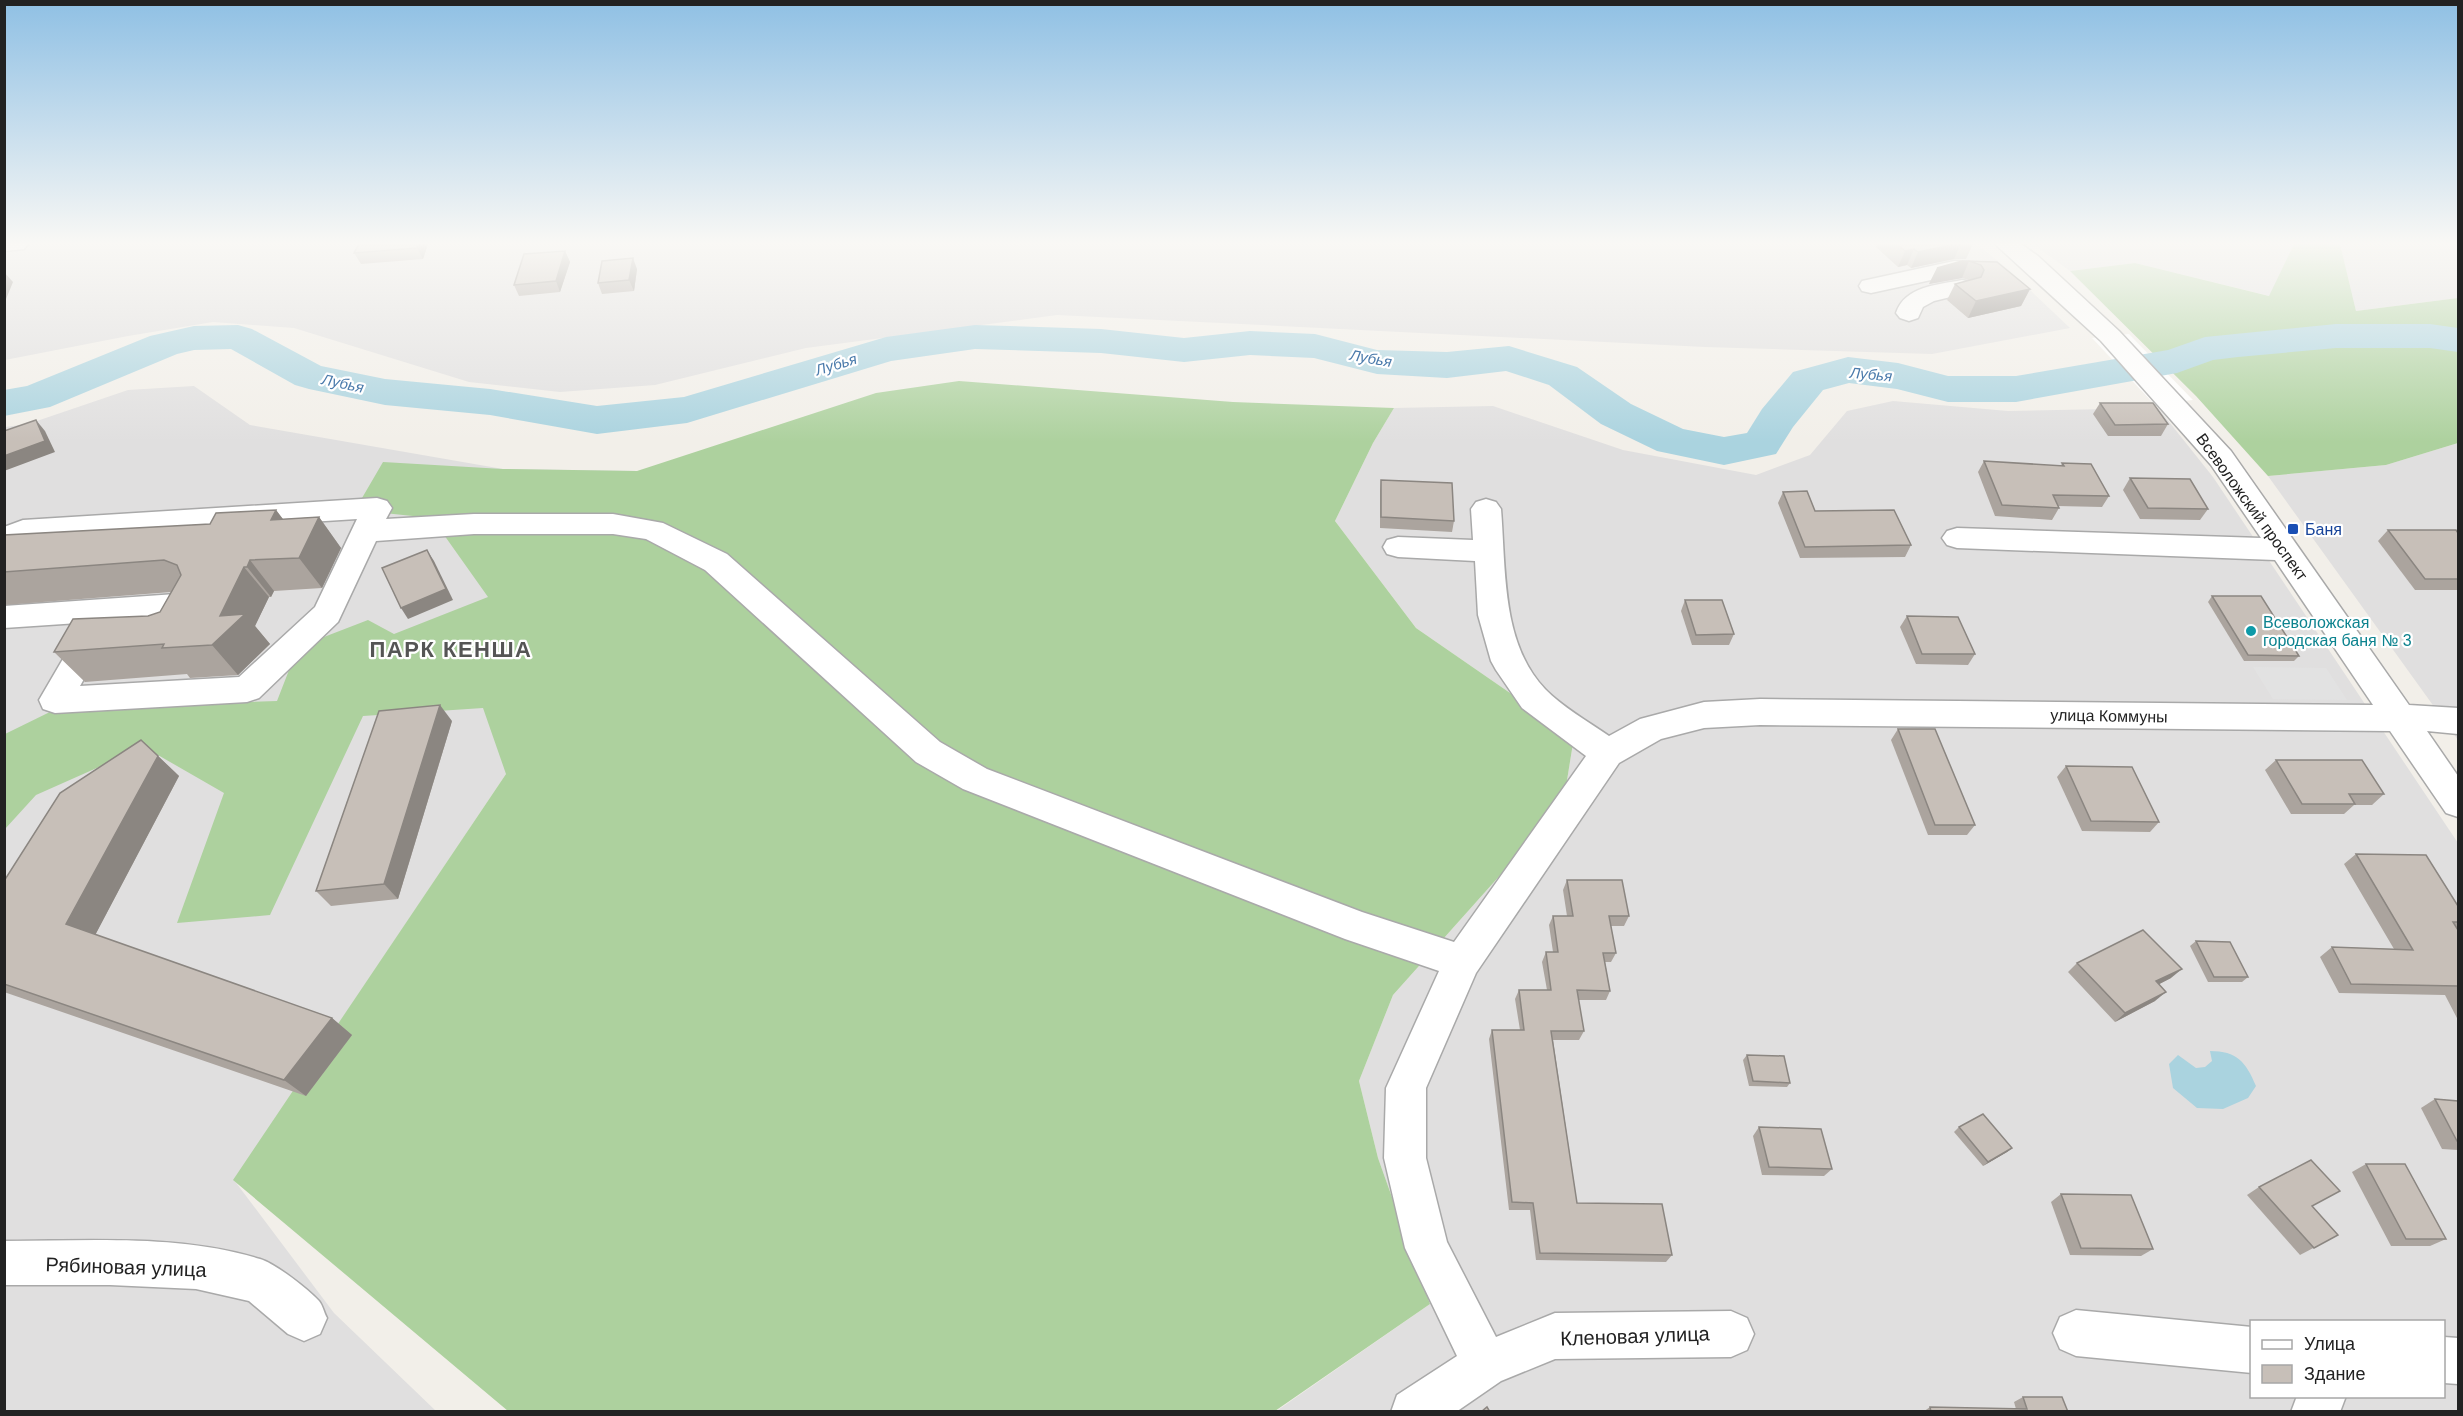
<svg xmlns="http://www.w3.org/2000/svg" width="2463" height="1416" viewBox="0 0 2463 1416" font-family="Arial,sans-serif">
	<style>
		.residential { fill: #e0dfdf; fill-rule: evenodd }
		.forest { fill: #add19e }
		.parking { fill: #e2e2e2 }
		.water { fill: #aad3df }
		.pier { fill: #fff }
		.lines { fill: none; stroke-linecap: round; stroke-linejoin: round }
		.river { fill: #aad3df; fill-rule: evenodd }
		.minor-casing { stroke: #a9a9a9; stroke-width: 3 }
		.minor { fill: #fff; fill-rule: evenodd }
		.wall { fill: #aba49e }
		.shaded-wall { fill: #8b8681 }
		.building { fill: #c7bfb8; stroke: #8b8681; stroke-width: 1.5 }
		.transit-dot { fill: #1a4fb4; stroke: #fff; stroke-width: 2 }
		.culture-dot { fill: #0f9aa8; stroke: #fff; stroke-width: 2 }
		.labels { text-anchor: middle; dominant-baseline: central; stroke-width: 4.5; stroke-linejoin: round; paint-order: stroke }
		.far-water-label { font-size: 15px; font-style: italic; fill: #4a7aab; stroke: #fff }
		.street-label { font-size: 16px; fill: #222; stroke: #fff }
		.transit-label { font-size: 16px; fill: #164399; stroke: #fff; text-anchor: start }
		.culture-label { font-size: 16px; fill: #0d838f; stroke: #fff; text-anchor: start }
		.near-street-label { font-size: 20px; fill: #222; stroke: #fff }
		.district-label { font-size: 22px; font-weight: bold; letter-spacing: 1.5px; fill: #555; stroke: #fff }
	</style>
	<rect width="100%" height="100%" fill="#f2efe9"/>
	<g class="residential">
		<path d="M5 244H1977L2010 271 2070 328 1932 354 1705 347 1057 315 806 348 655 385 560 392 469 382 294 328 213 322 128 336 5 360Z"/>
		<path d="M2033 244H2294L2270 296 2135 263 2070 271Z"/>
		<path d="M2340 244H2458V298L2356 311Z"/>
		<path d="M194 386 250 425 503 469 637 471 506 774 234 1180 334 1313 436 1411 5 1412V427L28 424 128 390Z"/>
		<path d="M1893 401 2008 411 2158 408 2213 477 2458 843V1411L1275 1412 1430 1304 1378 1158 1359 1081 1393 995 1563 805 1574 737 1416 628 1335 521 1373 443 1394 408 1493 406 1623 450 1756 475 1810 455 1847 411ZM2252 1322H2444V1396H2252Z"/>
		<path d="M2458 443V740L2268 476 2386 465Z"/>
	</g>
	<g class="forest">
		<path d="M2294 244H2340L2356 311 2458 298V443L2386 465 2268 476 2196 396 2070 271 2135 263 2269 296Z"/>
		<path d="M959 381 1233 402 1394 408 1373 443 1335 521 1416 628 1574 737 1563 805 1393 995 1359 1081 1378 1158 1430 1304 1275 1411H508L233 1180 506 774 483 708 363 716 270 915 177 923 224 793 144 747 36 795 5 829V734L56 709 277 701 298 647 368 620 394 634 488 597 432 518 355 510 383 462 503 469 637 471 876 393Z"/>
	</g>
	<path class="parking" d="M2253 667 2326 668 2347 700 2273 699Z"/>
	<path class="water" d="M2210 1051C2237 1051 2246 1062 2256 1086L2248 1098 2223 1109 2197 1108 2173 1088 2169 1064 2178 1055 2196 1068 2205 1067 2212 1061Z"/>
	<path class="pier" d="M2129 334 2193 400 2154 404 2092 338Z"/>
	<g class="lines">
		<path class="river" d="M2336 324H2430L2458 328V352L2430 348H2336L2238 357 2213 360 2177 373 2016 402H1948L1897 389 1849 383 1823 390 1793 427 1776 454 1724 465 1657 451 1601 424 1549 385 1506 371 1447 378 1377 374 1314 358 1250 355 1184 362 1101 353 975 349 891 361 687 423 597 434 490 415 385 405 309 389 295 385 231 349 194 350 177 354 50 407 4 416V390L27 386 150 336 194 326 238 325 252 329 321 366 385 379 490 389 597 406 684 397 886 337 975 325 1101 329 1184 338 1250 331 1315 334 1377 350 1447 352 1509 346 1577 367 1631 404 1683 429 1724 437 1747 433 1762 409 1793 372 1848 357 1898 363 1948 376H2016L2168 350 2205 337Z"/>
		<g class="minor-casing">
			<g id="minor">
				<path d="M4 244H28L24 249 4 251Z"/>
				<path d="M1995 244H2021L2038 256 2119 331 2231 451 2409 705 2458 708V734L2427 731 2458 776V817L2446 813 2390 731 1760 725 1704 728 1661 739 1619 763 1476 973 1426 1088V1158L1447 1242 1496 1337 1555 1313 1731 1311 1747 1318 1754 1334 1747 1350 1731 1357 1555 1359 1501 1381 1456 1412H1391L1397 1395 1457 1356 1405 1248 1384 1158 1386 1088 1439 971 1345 939 963 789 916 762 705 570 646 539 613 534H474L376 541 338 622 259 698 247 702 55 713 43 709 39 700 81 628 92 624 110 628 115 636 110 644 102 647 80 686 239 677 315 607 357 519 29 540 4 551V527L23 520 377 498 387 501 392 508 386 519 474 514H613L663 523 727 554 940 742 987 769 1362 912 1454 942 1586 756 1522 708 1496 670 1491 661 1478 615 1475 561 1398 557 1387 554 1383 547 1387 540 1398 537 1473 540 1471 509 1476 502 1486 499 1496 502 1501 509C1506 569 1501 643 1545 689 1561 706 1589 722 1609 736L1640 719 1704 702 1760 699 2373 705 2275 560 1957 548 1947 545 1942 538 1947 531 1957 528 2261 538 2211 465 2101 341Z"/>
				<path d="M1954 261 1987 263 1990 268 1987 273 1954 275 1871 293 1862 291 1859 286 1862 281Z"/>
				<path d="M1962 280 1971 282 1974 287 1971 292 1934 301 1923 307 1918 318 1909 321 1900 318 1896 313C1905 286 1937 285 1962 280Z"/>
				<path d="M190 593 201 596 205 604 193 627 182 630 171 627 168 617 4 628V606Z"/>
				<path d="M4 1241C88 1241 179 1234 260 1259 276 1264 308 1289 319 1301 323 1306 324 1313 327 1318L320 1334 304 1341 288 1334 249 1301 196 1289 110 1285H4Z"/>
				<path d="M2076 1310 2252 1327V1373L2076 1356 2060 1349 2053 1333 2060 1317Z"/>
				<path d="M2444 1337 2458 1338V1384L2444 1383Z"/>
				<path d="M2297 1396H2346L2340 1412H2291Z"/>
			</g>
		</g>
		<use href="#minor" class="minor"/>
	</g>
	<g class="wall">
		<path d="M359 244H428L423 259 361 264 354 253Z"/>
		<path d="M1877 244H1973L1966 259H1954L1911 268 1907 265 1898 267 1876 247Z"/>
		<path d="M565 251 570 262 560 292 519 296 514 285Z"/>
		<path d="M1962 261 1997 262 2030 289 2021 306 1968 318 1947 300 1955 284 1969 280 1962 278 1929 284 1937 268Z"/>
		<path d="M637 269 634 291 602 294 598 283Z"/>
		<path d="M2100 403 2168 424 2161 436H2108L2093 414Z"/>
		<path d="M1984 461 2061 466 2062 463 2109 496 2102 507 2058 506 2059 508 2052 520 1995 516 1978 472Z"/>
		<path d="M2130 478 2208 509 2200 520 2140 519 2123 490Z"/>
		<path d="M1381 480 1454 521 1452 532 1380 528V491Z"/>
		<path d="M1783 492 1815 511 1911 545 1905 557 1800 558 1778 503Z"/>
		<path d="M276 510 283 519 319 517 341 548 322 588 274 591 271 597H269L255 626 270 644 238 675 190 678 187 674 85 682 54 652 160 612 171 592 4 605V535L210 524Z"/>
		<path d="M2388 530 2458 533V590H2415L2378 541Z"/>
		<path d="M2212 596 2299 656 2294 661H2244L2208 602Z"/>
		<path d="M1685 600 1734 634 1729 645H1692L1681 611Z"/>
		<path d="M1907 616 1975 654 1968 665 1916 664 1900 627Z"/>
		<path d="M452 721 398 899 331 906 316 891Z"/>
		<path d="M1898 729 1975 825 1967 835H1928L1891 740Z"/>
		<path d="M158 756 179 776 95 935 332 1018 352 1035 306 1096 4 992V881Z"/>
		<path d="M2276 760 2384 794 2372 805H2354L2344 814H2291L2265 770Z"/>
		<path d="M2066 766 2159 822 2150 832 2082 831 2057 777Z"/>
		<path d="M2356 854 2458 906V1020L2445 995 2339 993 2320 957 2332 947 2394 949 2344 864Z"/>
		<path d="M1567 880 1629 916 1624 926H1611L1616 953 1611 962H1605L1610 991 1606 1000H1578L1584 1031 1579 1040H1553L1577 1203 1672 1255 1666 1262 1536 1260 1530 1210H1509L1489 1039 1492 1030H1520L1515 999 1519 990H1547L1542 962 1546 952H1553L1549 925 1553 916H1567L1563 890Z"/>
		<path d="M2196 941 2248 977 2242 982H2208L2190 946Z"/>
		<path d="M2077 963 2171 978 2159 984 2155 1001 2115 1022 2068 972Z"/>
		<path d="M1747 1055 1790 1083 1787 1087 1749 1086 1743 1060Z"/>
		<path d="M2435 1099 2458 1101V1150L2442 1149 2421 1108Z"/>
		<path d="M1759 1127 1832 1169 1824 1176 1762 1175 1753 1136Z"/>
		<path d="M1959 1127 2012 1148 2007 1152 1983 1166 1954 1132Z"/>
		<path d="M2366 1164 2446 1239 2430 1246H2391L2352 1172Z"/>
		<path d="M2259 1187 2312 1206 2338 1235 2300 1255 2247 1195Z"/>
		<path d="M2061 1194 2153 1249 2141 1256 2070 1255 2051 1202Z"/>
		<path d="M2023 1397 2068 1412H1923L1930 1407 2016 1409 2014 1402Z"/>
	</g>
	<g class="shaded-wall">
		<path d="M418 244H428L423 259 417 248Z"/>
		<path d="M1956 244H1961L1954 259 1911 268 1918 252Z"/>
		<path d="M1914 249 1907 265 1898 267 1905 251Z"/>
		<path d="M565 251 570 262 560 292 556 281Z"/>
		<path d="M633 258 637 269 634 291 629 280Z"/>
		<path d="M1969 261 1962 278 1929 284 1937 268Z"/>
		<path d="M4 272 13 282 4 304Z"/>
		<path d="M2030 289 2021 306 1968 318 1976 301Z"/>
		<path d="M36 420 45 431 55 452 4 471V456Z"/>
		<path d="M276 510 299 541 271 520Z"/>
		<path d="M319 517 341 548 322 588 299 558Z"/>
		<path d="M427 550 434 561 453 600 408 619 401 608Z"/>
		<path d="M250 560 274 591 271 597 247 567Z"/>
		<path d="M244 567 269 597 255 626 270 644 238 675 212 645 220 616Z"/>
		<path d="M440 705 452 721 398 899 384 884Z"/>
		<path d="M158 756 179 776 91 943 66 924Z"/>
		<path d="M2182 969 2171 978 2146 991 2156 981Z"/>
		<path d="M2166 992 2155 1001 2115 1022 2125 1013Z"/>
		<path d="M332 1018 352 1035 306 1096 284 1080Z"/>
		<path d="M2012 1148 2007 1152 1983 1166 1988 1162Z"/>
	</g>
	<g class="building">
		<path d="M359 244H418L417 248 354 253Z"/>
		<path d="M1897 244H1956L1918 252 1914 249 1905 251Z"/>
		<path d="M565 251 556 281 514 285 524 254Z"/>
		<path d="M633 258 629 280 598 283 602 261Z"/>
		<path d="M1962 261 1997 262 2030 289 1976 301 1955 284 1981 277 1984 270 1981 265 1969 261 1937 268Z"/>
		<path d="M2100 403H2153L2168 424 2115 425Z"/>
		<path d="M36 420 45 441 4 456V431Z"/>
		<path d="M1984 461 2064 466 2062 463 2091 464 2109 496 2053 495 2059 508 2002 505Z"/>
		<path d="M2130 478 2190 479 2208 509 2148 508Z"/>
		<path d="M1381 480 1452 483 1454 521 1381 517Z"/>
		<path d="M1807 491 1815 511 1894 510 1911 545 1805 547 1783 492Z"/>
		<path d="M276 510 271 520 319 517 299 558 250 560 247 567H244L220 616 245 614 212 645 162 648 164 644 54 652 73 619 148 616 160 612 181 575 177 565 164 560 4 572V535L210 524 216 513Z"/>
		<path d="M2388 530H2456L2458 533V579H2425Z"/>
		<path d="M427 550 446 589 401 608 382 568Z"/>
		<path d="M2212 596H2261L2299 656 2248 655Z"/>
		<path d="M1685 600H1722L1734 634 1696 635Z"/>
		<path d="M1907 616 1958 617 1975 654H1922Z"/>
		<path d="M440 705 384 884 316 891 379 711Z"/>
		<path d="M1898 729H1935L1975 825H1935Z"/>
		<path d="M141 740 158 756 66 924 332 1018 284 1080 4 984V881L60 793Z"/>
		<path d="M2276 760H2362L2384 794H2349L2355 804H2302Z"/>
		<path d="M2066 766 2132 767 2159 822 2091 821Z"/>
		<path d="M2356 854 2426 855 2458 906V922H2453L2458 930V986L2351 984 2332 947 2413 950Z"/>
		<path d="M1567 880H1622L1629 916H1609L1616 953H1603L1610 991 1577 990 1584 1031H1551L1577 1203 1662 1204 1672 1255 1540 1253 1533 1203 1512 1202 1492 1030H1524L1519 990H1551L1546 952H1558L1553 916H1573Z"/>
		<path d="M2143 930 2182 969 2156 981 2166 992 2125 1013 2077 963Z"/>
		<path d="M2196 941 2230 942 2248 977H2214Z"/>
		<path d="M1747 1055 1784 1056 1790 1083 1753 1081Z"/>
		<path d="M2435 1099 2458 1101V1141H2457Z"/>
		<path d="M1983 1114 2012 1148 1988 1162 1959 1127Z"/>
		<path d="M1759 1127 1821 1129 1832 1169 1769 1167Z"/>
		<path d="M2311 1160 2340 1191 2312 1206 2338 1235 2314 1248 2259 1187Z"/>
		<path d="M2366 1164H2405L2446 1239H2406Z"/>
		<path d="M2061 1194 2131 1195 2153 1249 2081 1248Z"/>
		<path d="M2023 1397H2062L2068 1412H1931L1930 1407 2027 1409Z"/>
		<path d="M1487 1407 1490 1412H1481Z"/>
	</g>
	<linearGradient id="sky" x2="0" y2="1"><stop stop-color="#8fc0e4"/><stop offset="0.55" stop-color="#f9f8f5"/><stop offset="1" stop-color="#f9f8f5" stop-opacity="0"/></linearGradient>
	<rect width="2463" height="442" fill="url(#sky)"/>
	<rect class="transit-dot" x="2287" y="523" width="12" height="12" rx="3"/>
	<circle class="culture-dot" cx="2251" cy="631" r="6"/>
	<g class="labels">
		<g class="far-water-label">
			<text transform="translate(1371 358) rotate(10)">Лубья</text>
			<text transform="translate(836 364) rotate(-17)">Лубья</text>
			<text transform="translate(1871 374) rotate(5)">Лубья</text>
			<text transform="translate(343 383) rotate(12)">Лубья</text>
		</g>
		<g class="street-label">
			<text transform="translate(2252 507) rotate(54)">Всеволожский проспект</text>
			<text transform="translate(2109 716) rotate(1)">улица Коммуны</text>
		</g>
		<g class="transit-label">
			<text x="2305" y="529">Баня</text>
		</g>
		<g class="culture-label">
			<text x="2263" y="622">Всеволожская<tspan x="2263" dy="18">городская баня № 3</tspan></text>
		</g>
		<g class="near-street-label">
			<text transform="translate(126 1267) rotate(2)">Рябиновая улица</text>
			<text transform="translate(1635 1336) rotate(-2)">Кленовая улица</text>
		</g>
		<g class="district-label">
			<text x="451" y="649">ПАРК КЕНША</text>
		</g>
	</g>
	<rect width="2463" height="1416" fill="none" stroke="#222222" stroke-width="12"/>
	<rect x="2250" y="1320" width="195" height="78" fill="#ffffff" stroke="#a7a7a7" stroke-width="1.5"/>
	<rect x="2262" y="1340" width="30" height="9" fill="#ffffff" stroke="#a7a7a7" stroke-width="1.5"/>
	<text x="2304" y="1350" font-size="18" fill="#222222">Улица</text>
	<rect x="2262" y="1365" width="30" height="18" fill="#c7bfb8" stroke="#a7a7a7" stroke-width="1.5"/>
	<text x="2304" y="1380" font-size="18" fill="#222222">Здание</text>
</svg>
